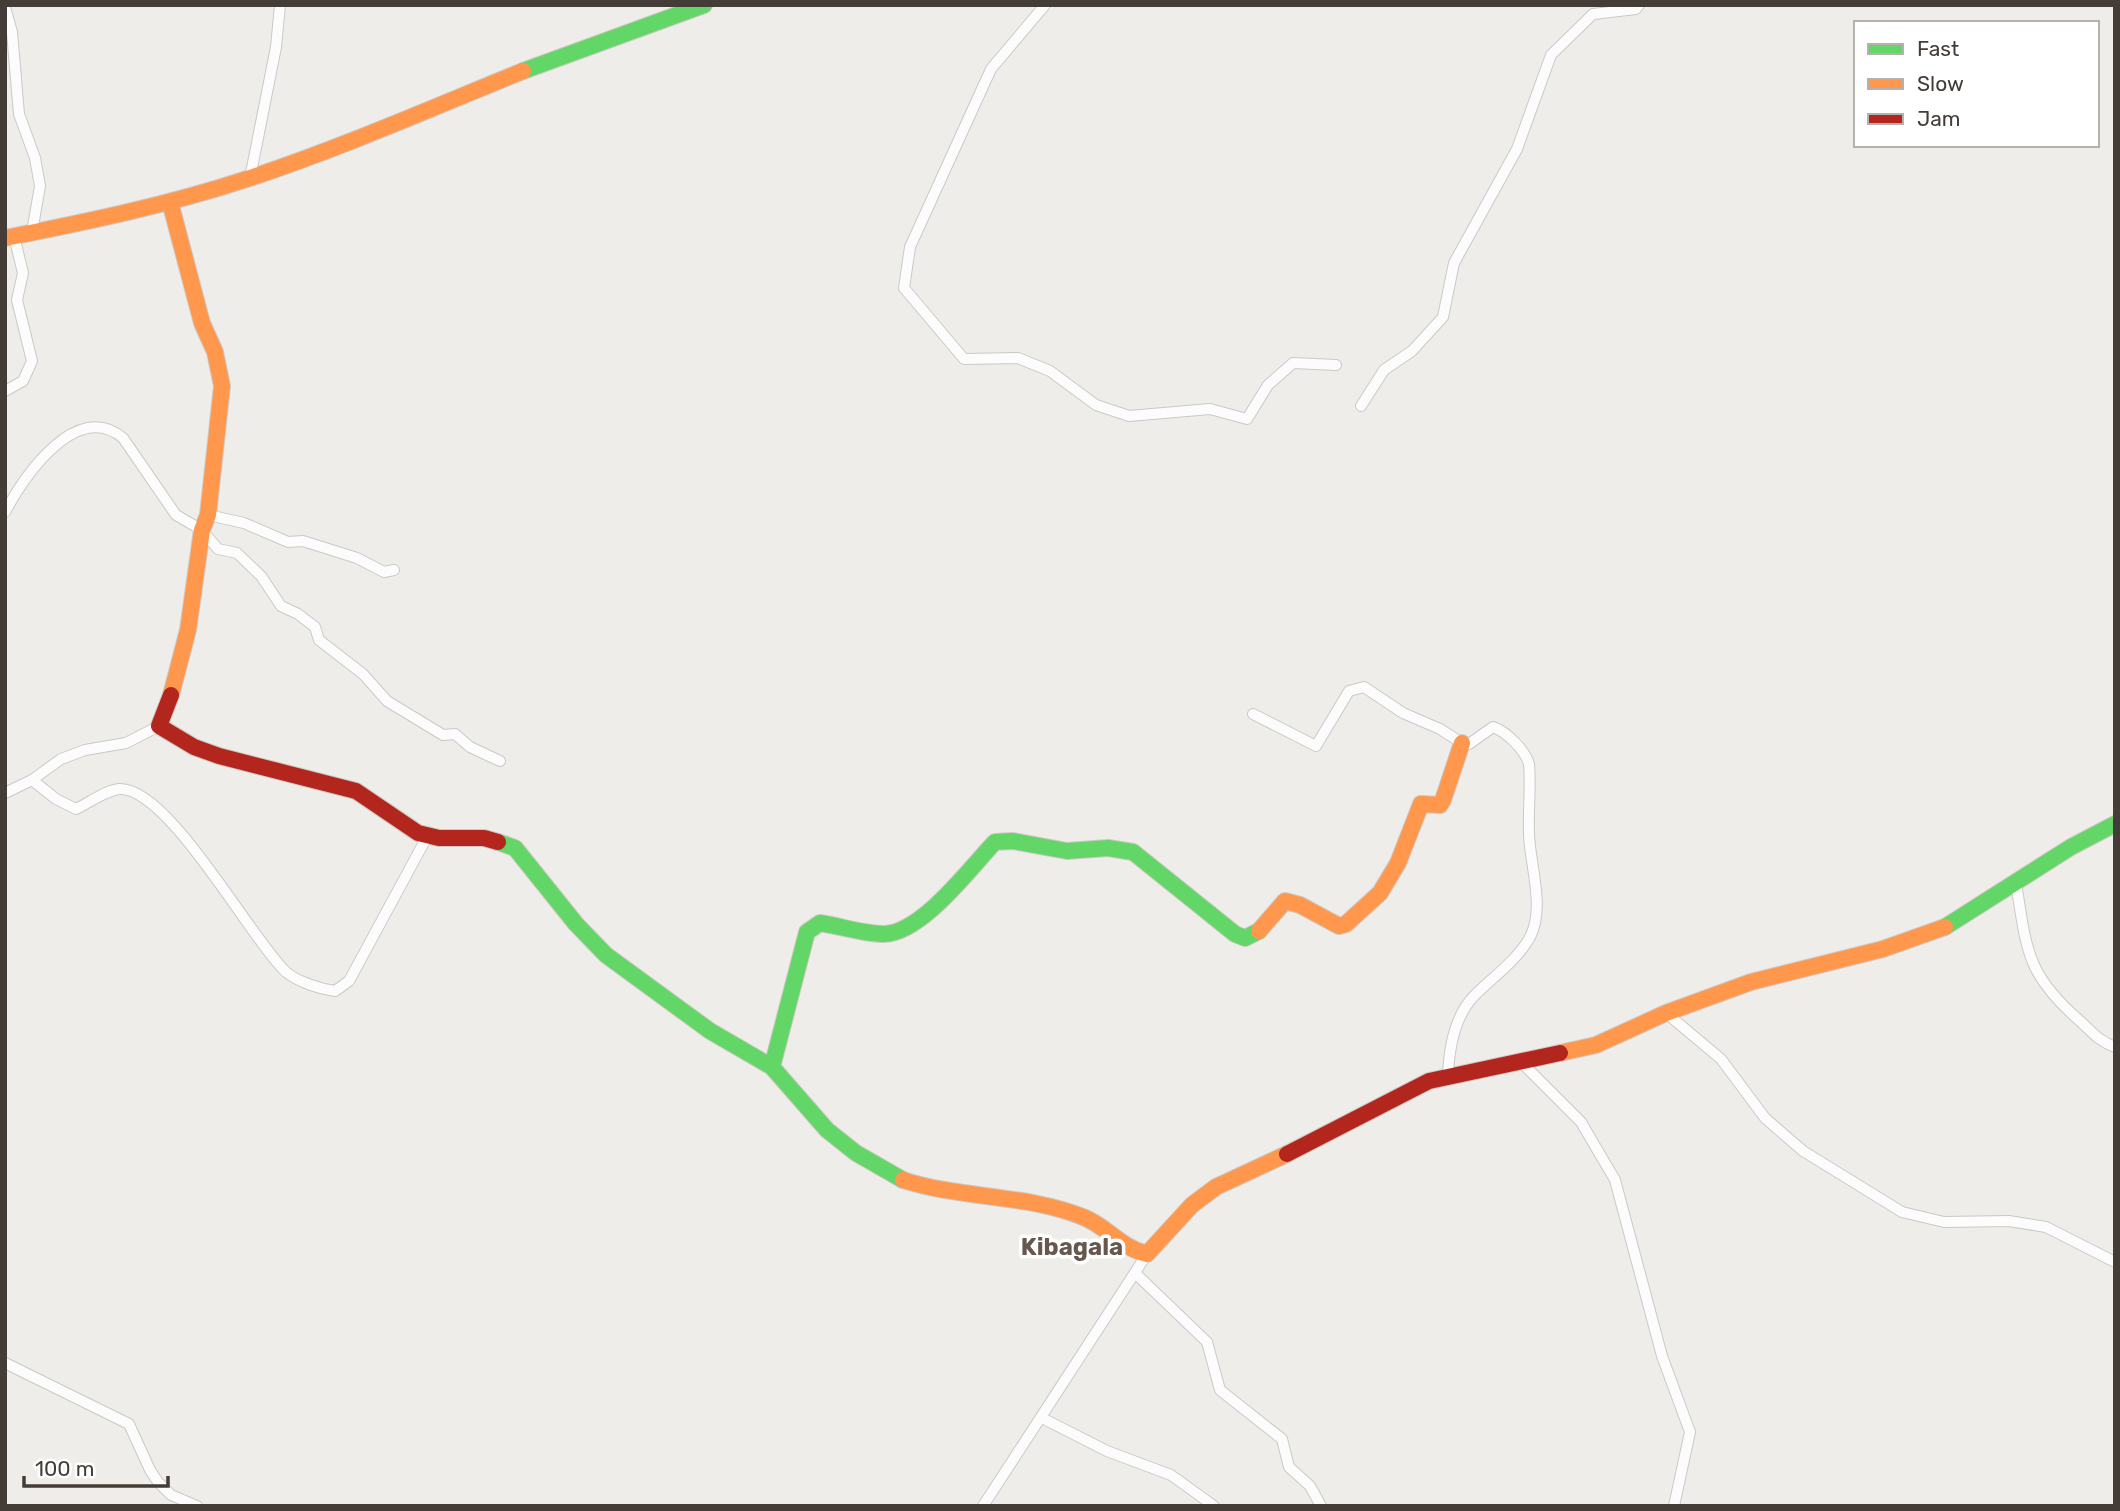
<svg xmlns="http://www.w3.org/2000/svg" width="2120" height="1511" viewBox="0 0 2120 1511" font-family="Rubik,sans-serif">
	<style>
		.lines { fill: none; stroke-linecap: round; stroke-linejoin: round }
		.street-casing { stroke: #cbc9c6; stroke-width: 12 }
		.fast-casing { stroke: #cfc9c3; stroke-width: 18 }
		.slow-casing { stroke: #cfc9c3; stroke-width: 18 }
		.jam-casing { stroke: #cfc9c3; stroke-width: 18 }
		.street { stroke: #fdfcfc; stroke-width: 10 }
		.fast { stroke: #63d668; stroke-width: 16 }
		.slow { stroke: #ff974d; stroke-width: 16 }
		.jam { stroke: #b3261e; stroke-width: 16 }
		.labels { text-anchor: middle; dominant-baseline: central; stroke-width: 7; stroke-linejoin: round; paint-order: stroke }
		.quarter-label { font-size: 24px; font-weight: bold; fill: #66584f; stroke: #fff }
	</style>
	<rect width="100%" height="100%" fill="#efedea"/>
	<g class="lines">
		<g class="street-casing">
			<g id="street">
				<path d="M1045 5 991 69 910 247 904 288 964 359 1018 358 1050 371 1096 405 1129 416 1210 409 1247 419 1268 385 1293 363 1336 365"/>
				<path d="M5 7 12 32 19 114 35 158 40 186 32 232"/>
				<path d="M250 178 276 47 280 5"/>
				<path d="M5 391 23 381 32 361 17 300 23 273 14 236"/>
				<path d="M1361 406 1384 370 1412 351 1443 317 1454 263 1517 149 1551 55 1593 14 1636 9 1639 5"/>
				<path d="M5 512C25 475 77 399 123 438L176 515 202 530 218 549 237 553 261 576 281 606 298 614 315 627 319 640 363 674 387 701 443 735 455 734 470 747 500 761"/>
				<path d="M208 515 244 523 288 542 303 541 357 558 384 572 394 570"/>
				<path d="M1253 714 1316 746 1349 691 1364 687 1403 713 1440 729 1462 743 1469 744 1493 727C1507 732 1525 750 1529 764 1531 787 1528 811 1529 834 1530 866 1546 909 1529 939 1515 962 1493 977 1474 996 1454 1017 1449 1048 1448 1076"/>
				<path d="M32 780 56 799 76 809C89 803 104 791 119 789 168 786 250 938 286 972 298 982 320 989 335 991L349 981 428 835"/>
				<path d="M5 793 32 780 61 759 85 750 126 743 159 726"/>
				<path d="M2016 883C2027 951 2026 974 2080 1021 2092 1032 2100 1042 2115 1047"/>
				<path d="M1666 1013 1721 1059 1765 1118 1803 1151 1902 1212 1944 1222 2009 1221 2046 1227 2115 1262"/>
				<path d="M1518 1059 1581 1122 1615 1180 1662 1356 1690 1432 1674 1506"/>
				<path d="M1135 1273 1207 1342 1220 1390 1282 1439 1289 1467 1310 1486 1321 1506"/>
				<path d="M5 1363 129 1424 150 1470 158 1482 171 1495 197 1506"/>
				<path d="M1042 1418 1107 1451 1171 1475 1214 1506"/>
				<path d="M983 1506 1147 1254"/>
			</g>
		</g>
		<g class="fast-casing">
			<g id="fast">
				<path d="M523 71 704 5"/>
				<path d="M498 842 515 848 576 924 606 955 710 1031 772 1067 827 1130 856 1153 903 1180"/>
				<path d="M1945 927 2071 847 2115 824"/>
				<path d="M772 1067 807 932 820 923C840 926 864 934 884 934 922 933 970 868 995 842L1013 841 1067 851 1108 848 1133 852 1235 934 1245 938 1259 931"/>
			</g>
		</g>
		<g class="slow-casing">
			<g id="slow">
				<path d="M170 202 202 323 215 352 222 386 208 515 202 530 188 630 171 695"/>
				<path d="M5 238C86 222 168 205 247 179 341 148 432 108 523 71"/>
				<path d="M1259 931 1285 901 1300 905 1339 926 1346 924 1380 893 1398 863 1421 804 1440 805 1443 800 1462 743"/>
				<path d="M1560 1053 1596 1045 1666 1013 1751 982 1883 949 1945 927"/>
				<path d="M903 1180C961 1199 1026 1194 1083 1217 1107 1226 1119 1247 1147 1254L1192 1205 1216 1187 1287 1154"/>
			</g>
		</g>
		<g class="jam-casing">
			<g id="jam">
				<path d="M171 695 159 726 194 747 219 756 356 791 418 833 439 838H484L498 842"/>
				<path d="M1287 1154 1429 1081 1560 1053"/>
			</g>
		</g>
		<use href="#street" class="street"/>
		<use href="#fast" class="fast"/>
		<use href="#slow" class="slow"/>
		<use href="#jam" class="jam"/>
	</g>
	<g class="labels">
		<g class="quarter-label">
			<text x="1072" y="1247">Kibagala</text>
		</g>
	</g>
	<rect width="2120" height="1511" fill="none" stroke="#443c37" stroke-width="14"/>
	<rect x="1854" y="21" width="245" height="126" fill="#ffffff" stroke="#b4b1af" stroke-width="2"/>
	<rect x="1868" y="44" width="35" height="10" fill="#63d668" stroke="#b4b1af" stroke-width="2"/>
	<text x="1917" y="56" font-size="21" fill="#443c37">Fast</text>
	<rect x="1868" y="79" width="35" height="10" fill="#ff974d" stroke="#b4b1af" stroke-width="2"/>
	<text x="1917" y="91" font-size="21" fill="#443c37">Slow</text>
	<rect x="1868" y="114" width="35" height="10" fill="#b3261e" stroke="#b4b1af" stroke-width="2"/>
	<text x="1917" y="126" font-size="21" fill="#443c37">Jam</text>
	<path d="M24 1476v10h144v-10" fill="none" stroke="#443c37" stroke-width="3.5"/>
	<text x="35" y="1476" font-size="21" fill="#443c37" stroke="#ffffff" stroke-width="5" paint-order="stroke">100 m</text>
</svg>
